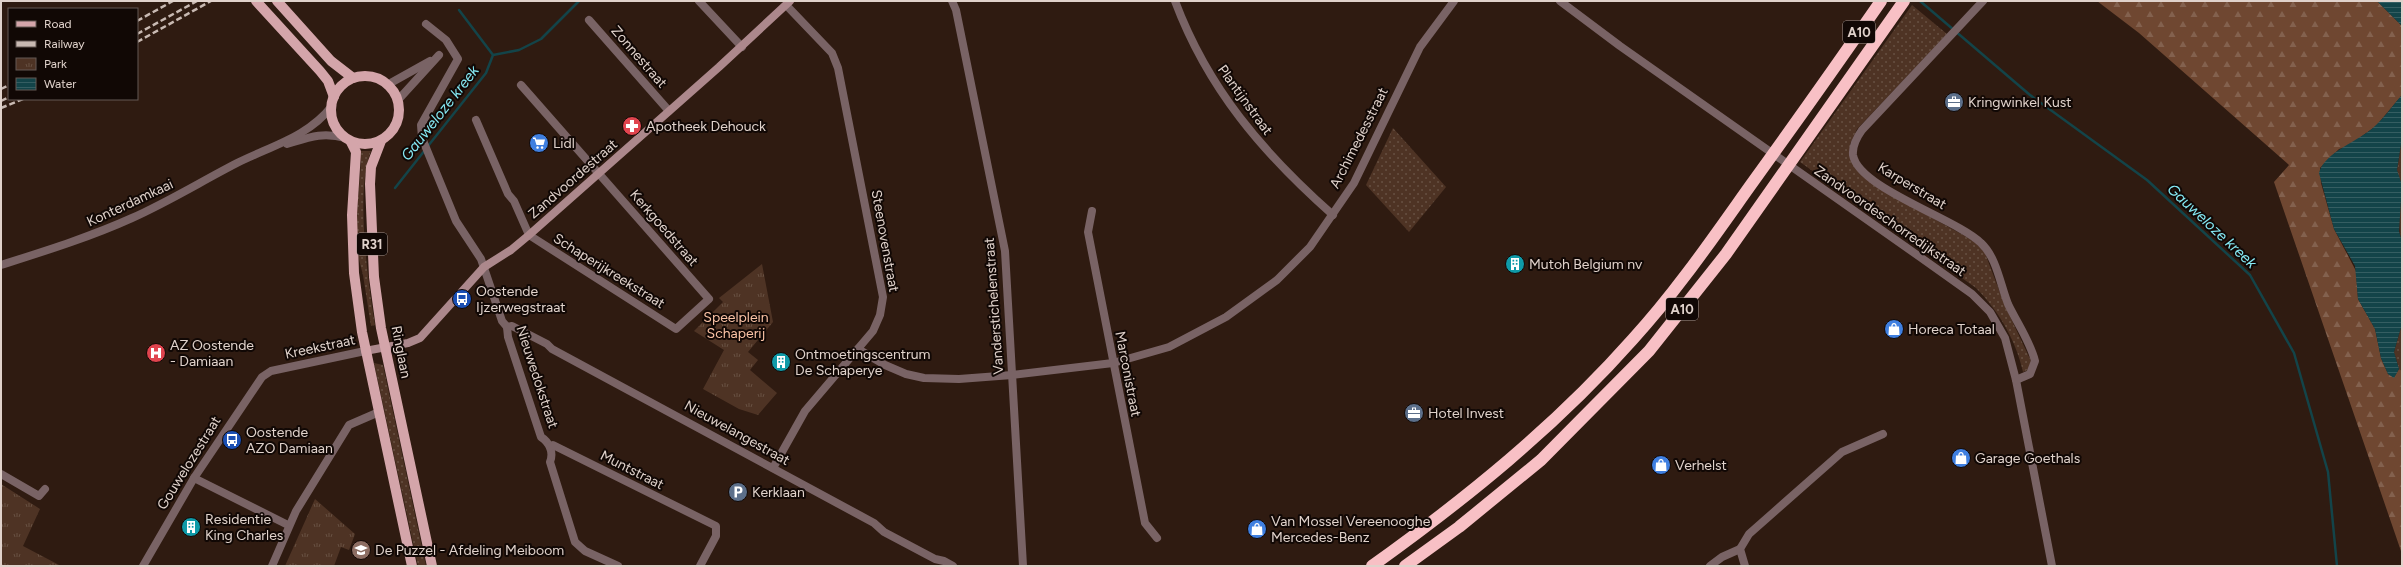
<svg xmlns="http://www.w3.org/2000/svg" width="2403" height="567" viewBox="0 0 2403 567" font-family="Figtree,sans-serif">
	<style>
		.grass { fill: url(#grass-dots) }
		.forest { fill: url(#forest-firs) }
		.park { fill: url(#park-tufts) }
		.water { fill: url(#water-rules) }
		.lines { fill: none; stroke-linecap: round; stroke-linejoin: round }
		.stream { stroke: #134449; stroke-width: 2.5 }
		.street { stroke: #796365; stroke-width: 8 }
		.secondary { stroke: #ac888c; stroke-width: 8 }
		.primary { stroke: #d4a5aa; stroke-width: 10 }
		.highway { stroke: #f8c0c5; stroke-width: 12 }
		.rail { stroke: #c8b9b2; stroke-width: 2.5; stroke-dasharray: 6 3; stroke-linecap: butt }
		.labels { text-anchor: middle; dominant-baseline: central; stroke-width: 4; stroke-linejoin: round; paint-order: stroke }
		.shield { fill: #110805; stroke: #a29590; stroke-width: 1 }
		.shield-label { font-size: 13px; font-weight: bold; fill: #e0d2cb }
		.street-label { font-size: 14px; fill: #e0d2cb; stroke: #110805 }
		.poi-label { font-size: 14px; fill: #e0d2cb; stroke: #110805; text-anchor: start }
		.park-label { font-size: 14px; fill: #fbc3a6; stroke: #110805 }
		.water-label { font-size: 15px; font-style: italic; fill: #86eaf5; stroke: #110805 }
	</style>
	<defs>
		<pattern id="grass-dots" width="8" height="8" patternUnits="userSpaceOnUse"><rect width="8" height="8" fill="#4e3324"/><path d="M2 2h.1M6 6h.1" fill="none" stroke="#675042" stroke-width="1.8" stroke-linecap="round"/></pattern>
		<pattern id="forest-firs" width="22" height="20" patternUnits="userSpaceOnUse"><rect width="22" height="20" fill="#6f4731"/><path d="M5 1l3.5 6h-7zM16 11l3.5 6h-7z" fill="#83614e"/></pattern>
		<pattern id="park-tufts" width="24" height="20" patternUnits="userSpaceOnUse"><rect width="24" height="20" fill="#4e3324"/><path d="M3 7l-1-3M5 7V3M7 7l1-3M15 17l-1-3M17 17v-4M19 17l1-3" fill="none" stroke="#675042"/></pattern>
		<pattern id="water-rules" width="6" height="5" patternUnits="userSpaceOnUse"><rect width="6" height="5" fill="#134449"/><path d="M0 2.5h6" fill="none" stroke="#355e62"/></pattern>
	</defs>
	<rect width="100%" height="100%" fill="#2f1b11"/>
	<g class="grass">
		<path d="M1912 5 1947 34 1857 129 1850 144 1851 159 1896 198 1963 235 1976 243 1985 253 2005 306 2031 361 2028 370 2023 372C2016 340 1998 310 1976 288L1800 162Z"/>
		<path d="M1393 128 1446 187 1409 232 1366 185Z"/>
		<path d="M2402 138V193L2397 170Z"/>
		<path d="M359 151H371C355 191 368 282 375 325L371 326 363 275 357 252V211L361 163Z"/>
		<path d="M2402 198V242C2398 234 2399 207 2402 198Z"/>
		<path d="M2402 324V371L2399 369 2394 352Z"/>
		<path d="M374 363 383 365 426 566H418Z"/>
	</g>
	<path class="forest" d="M2097 1H2377L2402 26V95L2376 126 2348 146 2339 149 2320 168 2321 183 2334 229 2356 271 2358 299 2375 329 2381 358 2388 374 2394 377 2399 369 2402 371V554L2274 182 2289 165 2139 33Z"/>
	<g class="park">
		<path d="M762 264 773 322 748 352 758 360 750 370 777 393 758 415 739 409 703 389 724 350 694 331 723 302 719 298Z"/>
		<path d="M1 484 40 509 23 546 61 566H1Z"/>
		<path d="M315 499 355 534 349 550 341 547 334 566H285Z"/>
	</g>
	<g class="water">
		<path d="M2377 1H2402V26Z"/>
		<path d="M2402 95V138L2397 170 2402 185 2399 231 2402 242V324L2394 352 2399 369 2394 378 2388 374 2381 358 2375 329 2358 299 2355 266 2334 229 2319 173C2324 152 2360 141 2375 126 2385 117 2393 105 2402 95Z"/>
	</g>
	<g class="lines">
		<g class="stream">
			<path d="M1920 1 2030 95 2147 180 2250 275 2294 353 2328 472 2337 566"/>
			<path d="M459 10 493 55"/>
			<path d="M428 146 486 73 493 55 519 50 541 39 579 1"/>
			<path d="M395 188 425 150"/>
		</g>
		<g class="street">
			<path d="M699 1 742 47"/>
			<path d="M952 1 956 10 1005 251 1023 566"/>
			<path d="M1175 1C1208 89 1263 153 1333 215"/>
			<path d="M1560 1 1620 46 1920 257 1972 294 1990 312 2005 338 2016 380 2052 566"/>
			<path d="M1983 1 1862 130C1857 137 1852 145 1853 155 1858 188 1957 219 1981 243 1997 258 2000 284 2008 304 2017 323 2030 341 2035 361L2030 374 2016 380"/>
			<path d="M589 20 669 111"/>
			<path d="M426 24 446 40 458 59 421 125 422 138 456 221 481 259 502 321 507 327 508 337 541 437C549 442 554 452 550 462L575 542 585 551 618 566"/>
			<path d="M387 85 430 61"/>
			<path d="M398 100 439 55"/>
			<path d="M476 120 508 194 514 201 529 235 676 329 709 299 521 85"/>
			<path d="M287 144C310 137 322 132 346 138"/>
			<path d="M1092 211 1088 232 1145 523 1157 538"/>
			<path d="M1 265C45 251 90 237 132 218 168 202 202 181 237 163 271 146 308 137 332 106"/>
			<path d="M507 327 512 326 547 344 552 349 874 523 884 532 935 559 944 561 953 566"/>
			<path d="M858 349 885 365 906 374 924 378 959 379 1012 375 1113 363 1169 347 1226 317 1277 280 1310 247 1354 183 1420 47 1454 1"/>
			<path d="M550 447 553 445 716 526V536L700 566"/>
			<path d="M773 468 805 411 873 331 880 315 883 297 838 68 832 53 787 6"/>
			<path d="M1 474 39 496 45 489"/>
			<path d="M194 478 288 525"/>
			<path d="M143 566 194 478 262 377 271 371 365 351"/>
			<path d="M272 566 296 511 349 425 379 412"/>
			<path d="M1710 566 1722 557 1740 549"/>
			<path d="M1745 566 1740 549 1749 534 1842 452 1883 434"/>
		</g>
		<path class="secondary" d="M365 351 408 343 420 338 484 267 511 250 529 235 719 67 790 1"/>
		<g class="primary">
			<path d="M256 1 320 71 328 81 334 97"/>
			<path d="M277 1 331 61 353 78"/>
			<circle cx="365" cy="110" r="34"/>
			<path d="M381 141 371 167 370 184 374 277 381 328 432 566"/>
			<path d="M351 142 356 152 352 215 354 273 362 332 412 566"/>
		</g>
		<g class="highway">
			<path d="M1372 566C1467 498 1556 426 1633 339 1676 292 1713 238 1750 186 1794 125 1838 63 1881 1"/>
			<path d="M1405 566 1459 527 1541 460 1649 351 1726 254 1904 1"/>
		</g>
		<g class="rail">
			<path d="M137 21 173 1"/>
			<path d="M137 34 197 1"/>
			<path d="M137 42 211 1"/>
			<path d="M1 89 9 85"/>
			<path d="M1 101 9 97"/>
			<path d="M1 108 23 99"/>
		</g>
	</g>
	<defs>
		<g id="office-disc" transform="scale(1)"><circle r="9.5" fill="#5c6f8a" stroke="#110805"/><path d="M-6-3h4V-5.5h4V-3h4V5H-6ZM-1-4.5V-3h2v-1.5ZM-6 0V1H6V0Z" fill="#fff"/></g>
		<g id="pharmacy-disc" transform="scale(1)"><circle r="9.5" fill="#e0444e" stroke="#110805"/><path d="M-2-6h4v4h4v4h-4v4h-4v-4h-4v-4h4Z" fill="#fff"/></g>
		<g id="supermarket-disc" transform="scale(1)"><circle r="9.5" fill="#3f7fe0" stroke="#110805"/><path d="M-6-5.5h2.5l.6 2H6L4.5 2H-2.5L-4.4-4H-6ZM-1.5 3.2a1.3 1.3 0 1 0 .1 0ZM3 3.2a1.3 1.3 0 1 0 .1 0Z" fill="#fff"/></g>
		<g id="building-disc" transform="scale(1)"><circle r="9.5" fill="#0f9aa8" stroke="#110805"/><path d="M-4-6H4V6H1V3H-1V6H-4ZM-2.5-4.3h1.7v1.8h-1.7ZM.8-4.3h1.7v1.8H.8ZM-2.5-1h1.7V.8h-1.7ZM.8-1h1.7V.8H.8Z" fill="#fff"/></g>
		<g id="bus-disc" transform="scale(1)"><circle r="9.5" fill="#1a4fb4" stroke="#110805"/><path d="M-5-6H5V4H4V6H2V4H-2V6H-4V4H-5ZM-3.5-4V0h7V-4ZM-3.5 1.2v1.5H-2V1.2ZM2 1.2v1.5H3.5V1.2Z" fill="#fff"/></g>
		<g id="shop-disc" transform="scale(1)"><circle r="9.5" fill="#3f7fe0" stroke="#110805"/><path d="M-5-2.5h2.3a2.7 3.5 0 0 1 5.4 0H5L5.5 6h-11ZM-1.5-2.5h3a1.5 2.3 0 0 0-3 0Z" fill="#fff"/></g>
		<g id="hospital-disc" transform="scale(1)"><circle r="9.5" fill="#e0444e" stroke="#110805"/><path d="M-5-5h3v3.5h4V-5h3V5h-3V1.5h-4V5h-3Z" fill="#fff"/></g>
		<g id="parking-disc" transform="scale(1)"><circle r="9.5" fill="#5c6f8a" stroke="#110805"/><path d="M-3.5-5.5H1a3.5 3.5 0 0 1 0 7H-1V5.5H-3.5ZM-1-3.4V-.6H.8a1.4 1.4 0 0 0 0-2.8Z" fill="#fff"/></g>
		<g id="school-disc" transform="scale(1)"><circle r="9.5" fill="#8d6e63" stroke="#110805"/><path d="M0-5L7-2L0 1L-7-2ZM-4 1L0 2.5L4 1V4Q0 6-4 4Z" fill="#fff"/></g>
	</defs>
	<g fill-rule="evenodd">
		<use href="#office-disc" x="1954" y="102"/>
		<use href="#pharmacy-disc" x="632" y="126"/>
		<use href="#supermarket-disc" x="539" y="143"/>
		<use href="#building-disc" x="1515" y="264"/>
		<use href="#bus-disc" x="462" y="299"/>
		<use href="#shop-disc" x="1894" y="329"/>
		<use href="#hospital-disc" x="156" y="353"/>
		<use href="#building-disc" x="781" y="362"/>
		<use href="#office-disc" x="1414" y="413"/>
		<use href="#bus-disc" x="232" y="440"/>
		<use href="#shop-disc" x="1961" y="458"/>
		<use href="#shop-disc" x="1661" y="465"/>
		<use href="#parking-disc" x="738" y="492"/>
		<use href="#building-disc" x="191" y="527"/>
		<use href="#shop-disc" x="1257" y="529"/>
		<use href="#school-disc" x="361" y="550"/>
	</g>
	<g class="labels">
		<g class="shield">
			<rect x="1843" y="21" width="32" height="22" rx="3"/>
			<rect x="357" y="233" width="30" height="22" rx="3"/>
			<rect x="1666" y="298" width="32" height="22" rx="3"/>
		</g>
		<g class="shield-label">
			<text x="1859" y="32">A10</text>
			<text x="372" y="244">R31</text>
			<text x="1682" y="309">A10</text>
		</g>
		<g class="street-label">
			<text transform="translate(639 57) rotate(49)">Zonnestraat</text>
			<text transform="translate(1245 100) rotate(54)">Plantijnstraat</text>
			<text transform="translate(1359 138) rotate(-63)">Archimedesstraat</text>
			<text transform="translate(573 179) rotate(-41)">Zandvoordestraat</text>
			<text transform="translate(1912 186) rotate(31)">Karperstraat</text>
			<text transform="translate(130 203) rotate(-25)">Konterdamkaai</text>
			<text transform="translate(1890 221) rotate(35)">Zandvoordeschorredijkstraat</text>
			<text transform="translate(664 228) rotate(49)">Kerkgoedstraat</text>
			<text transform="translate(885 241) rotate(80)">Steenovenstraat</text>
			<text transform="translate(609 271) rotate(32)">Schaperijkreekstraat</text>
			<text transform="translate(994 306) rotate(-94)">Vanderstichelenstraat</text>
			<text transform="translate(320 347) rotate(-12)">Kreekstraat</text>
			<text transform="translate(401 352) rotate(79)">Ringlaan</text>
			<text transform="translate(1128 374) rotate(79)">Marconistraat</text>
			<text transform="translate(537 377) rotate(72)">Nieuwedokstraat</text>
			<text transform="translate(737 433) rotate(29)">Nieuwelangestraat</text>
			<text transform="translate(189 463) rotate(-58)">Gouwelozestraat</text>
			<text transform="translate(632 470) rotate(27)">Muntstraat</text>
		</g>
		<g class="poi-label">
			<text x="1968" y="102">Kringwinkel Kust</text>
			<text x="646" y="126">Apotheek Dehouck</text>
			<text x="553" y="143">Lidl</text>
			<text x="1529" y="264">Mutoh Belgium nv</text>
			<text x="476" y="291">Oostende<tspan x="476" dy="16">Ijzerwegstraat</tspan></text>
			<text x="1908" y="329">Horeca Totaal</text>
			<text x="170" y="345">AZ Oostende<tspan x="170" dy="16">- Damiaan</tspan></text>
			<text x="795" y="354">Ontmoetingscentrum<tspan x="795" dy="16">De Schaperye</tspan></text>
			<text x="1428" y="413">Hotel Invest</text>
			<text x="246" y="432">Oostende<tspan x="246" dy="16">AZO Damiaan</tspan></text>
			<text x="1975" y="458">Garage Goethals</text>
			<text x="1675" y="465">Verhelst</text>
			<text x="752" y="492">Kerklaan</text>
			<text x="205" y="519">Residentie<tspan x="205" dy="16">King Charles</tspan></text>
			<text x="1271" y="521">Van Mossel Vereenooghe<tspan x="1271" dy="16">Mercedes-Benz</tspan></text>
			<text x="375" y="550">De Puzzel - Afdeling Meiboom</text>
		</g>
		<g class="park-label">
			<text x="736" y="317">Speelplein<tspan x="736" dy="16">Schaperij</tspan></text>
		</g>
		<g class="water-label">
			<text transform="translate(440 113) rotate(-52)">Gauweloze kreek</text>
			<text transform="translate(2212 226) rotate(43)">Gauweloze kreek</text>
		</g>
	</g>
	<rect width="2403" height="567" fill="none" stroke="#e0d2cb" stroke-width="4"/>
	<rect x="8" y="8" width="130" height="92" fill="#110805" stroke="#645954"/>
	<rect x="16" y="21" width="20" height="6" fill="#d4a5aa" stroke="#645954"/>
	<text x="44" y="28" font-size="12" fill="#e0d2cb">Road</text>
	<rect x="16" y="41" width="20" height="6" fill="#c8b9b2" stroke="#645954"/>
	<text x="44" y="48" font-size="12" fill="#e0d2cb">Railway</text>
	<rect x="16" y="58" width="20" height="12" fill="url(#park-tufts)" stroke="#645954"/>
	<text x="44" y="68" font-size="12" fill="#e0d2cb">Park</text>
	<rect x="16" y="78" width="20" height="12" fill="url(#water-rules)" stroke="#645954"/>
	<text x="44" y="88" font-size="12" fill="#e0d2cb">Water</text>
</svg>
